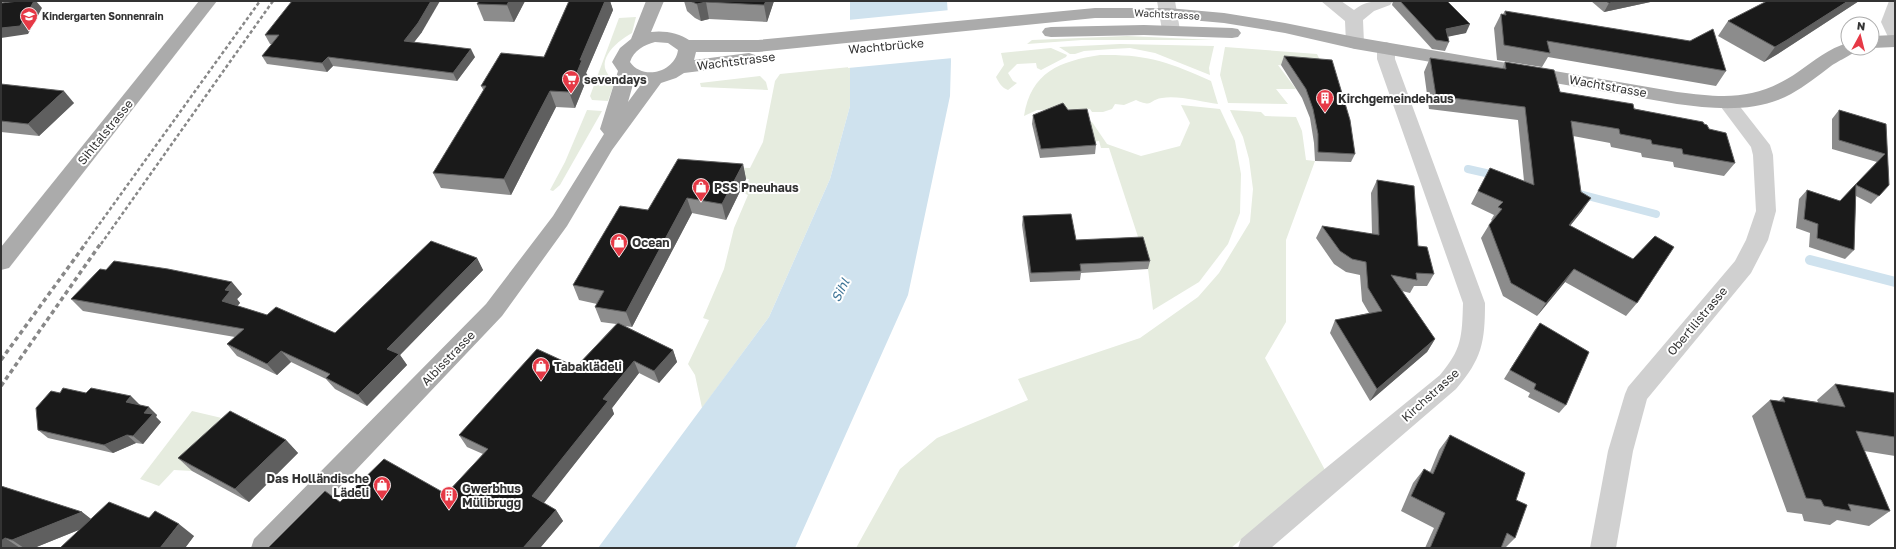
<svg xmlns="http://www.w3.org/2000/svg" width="1896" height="549" viewBox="0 0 1896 549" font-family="'Golos Text',sans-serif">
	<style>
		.green { fill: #e6ecdf }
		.water { fill: #cfe2ee }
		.pier { fill: #fff }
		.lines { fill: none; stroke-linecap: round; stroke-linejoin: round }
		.stream-far1 { stroke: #cfe2ee; stroke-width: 8 }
		.stream { stroke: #cfe2ee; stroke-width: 10 }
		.minor { fill: #d0d0d0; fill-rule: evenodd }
		.major { fill: #ababab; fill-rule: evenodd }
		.rail-far1 { stroke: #888; stroke-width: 2.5; stroke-dasharray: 3.5 2.5; stroke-linecap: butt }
		.rail { stroke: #888; stroke-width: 3.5; stroke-dasharray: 4.5 3.5; stroke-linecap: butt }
		.wall { fill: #8c8c8c }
		.shaded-wall { fill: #5f5f5f }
		.building { fill: #1a1a1a; stroke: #5f5f5f }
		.labels { text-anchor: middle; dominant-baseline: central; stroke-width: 4; stroke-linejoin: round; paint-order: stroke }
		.far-street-label { font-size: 10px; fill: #333; stroke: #fff }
		.far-poi-label { font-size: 10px; font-weight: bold; fill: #333; stroke: #fff; text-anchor: start }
		.street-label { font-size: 12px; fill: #333; stroke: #fff }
		.poi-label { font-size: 12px; font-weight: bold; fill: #333; stroke: #fff; text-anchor: start }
		.water-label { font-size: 13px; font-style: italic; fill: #3f7597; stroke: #fff }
	</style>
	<rect width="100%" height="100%" fill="#fff"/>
	<g class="green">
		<path d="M636 17 632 33C614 43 591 64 615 81L608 101 592 100 590 96 619 18Z"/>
		<path d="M1127 36 1215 40H1082L1027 44 1032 40Z"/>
		<path d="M1120 44 1214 46 1209 68 1210 75 1155 53 1130 48 1112 49 1084 51 1075 54H1070L1059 47Z"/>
		<path d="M1225 47 1317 54 1324 68 1278 65 1296 89H1276L1288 104 1228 103 1220 75Z"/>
		<path d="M1051 48 1067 55 1066 57 1041 70 1037 68 1036 63 1017 64 1008 73 1013 81 1017 83 1008 90C1002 88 999 83 996 77L1004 65 1001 53Z"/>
		<path d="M1100 55C1147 54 1169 62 1211 81L1218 104C1202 102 1178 95 1162 98 1148 100 1154 108 1136 100L1124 105 1115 104 1112 109 1103 112H1092L1090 109 1037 110 1024 116C1031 72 1060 61 1100 55Z"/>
		<path d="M850 67V106L830 179 769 317 702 408 695 375 688 364 709 320 703 318 724 269 734 228 748 195 744 193 749 179 721 177 724 167 750 168 763 142 775 81 780 74Z"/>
		<path d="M760 76 766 82 768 90 701 87 700 83Z"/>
		<path d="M1181 105 1220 109 1235 141 1241 174 1240 213 1228 244 1199 282 1153 310 1148 269 1141 246 1109 148H1101L1099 141 1092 142 1087 122H1092L1107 144 1141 156 1180 146 1190 123Z"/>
		<path d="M587 110 602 111 560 185 553 191 550 190 565 162Z"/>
		<path d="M1230 110 1261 112 1265 116 1296 117 1302 131 1306 160 1315 161 1286 240V322L1265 358 1325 470 1231 548H856L900 469 937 438 1028 400 1018 379 1140 338 1198 297 1219 273 1250 222 1253 189 1249 159 1243 137Z"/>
		<path d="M192 411 226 419 249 418 192 471 174 470 159 486 140 479Z"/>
	</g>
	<path class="water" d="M850 1H947L951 61 950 96 908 295 795 548H598L769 317 830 179 850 106Z"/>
	<path class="pier" d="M950 10 953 58 848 68V20Z"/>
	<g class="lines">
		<g class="stream-far1">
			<path d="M1468 169 1499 176"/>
			<path d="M1576 193 1656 214"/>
		</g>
		<path class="stream" d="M1810 260 1895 282"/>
		<g class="minor">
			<path d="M1157 1H1175L1180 30 1177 34 1171 35 1165 34 1162 30Z"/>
			<path d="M1321 1H1341L1354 10C1367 0 1375 1 1393 1L1390 5 1374 11 1363 20 1364 43 1361 47 1355 49 1349 47 1346 43 1345 21Z"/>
			<path d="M1889 1H1895V40L1889 39 1881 22Z"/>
			<path d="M1386 42 1392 44 1395 48V59L1485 303C1485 342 1482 359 1456 389L1271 548H1238L1241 539 1305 485 1440 375C1462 349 1462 337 1463 303L1377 59V48L1380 44Z"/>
			<path d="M1727 97 1734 99 1770 145 1773 155 1776 211 1768 240 1751 273 1647 399 1633 451 1616 548H1590L1608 451 1625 394 1628 387 1735 261 1746 240 1756 211 1753 155 1751 147 1718 103 1720 99Z"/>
		</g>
		<g class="major">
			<path d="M199 1H217L9 268 1 270V247Z"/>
			<path d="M646 1H664L651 32C663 30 680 33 689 40H758L1095 8H1168L1224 13 1285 23 1355 37 1677 92C1725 98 1756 101 1798 72 1814 61 1829 48 1848 43V48H1859C1856 53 1838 61 1831 66 1818 76 1805 86 1791 94 1756 113 1715 109 1677 104L1355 49 1285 33 1224 23 1168 18H1095L758 52H696L694 60 749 53 755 55 758 59 755 63 749 65 684 73 676 78 661 83 612 150 567 226 502 316 282 548H251L254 539 486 304 553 216 604 134 600 129 618 71 612 62 620 48 631 39ZM655 42 668 43 678 50C675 72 643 81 630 62 634 50 644 45 655 42ZM634 81 642 83 628 102Z"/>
			<path d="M1144 25 1232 28 1238 29 1241 33 1238 37 1232 38 1144 35 1051 37 1045 36 1042 32 1045 28 1051 27Z"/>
			<path d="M1895 35V47L1872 48V36Z"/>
		</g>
		<g class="rail-far1">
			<path d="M85 244 260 1"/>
			<path d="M101 244 273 1"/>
		</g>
		<g class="rail">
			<path d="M1 360 86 243"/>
			<path d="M1 386 101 243"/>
		</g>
	</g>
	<g class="wall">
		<path d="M525 1 514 22 484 21 477 4Z"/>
		<path d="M569 1H610L613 10 586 73 588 76 575 108 556 107 511 195 441 188 433 173 484 91 481 86 544 57Z"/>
		<path d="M684 1H774L767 22 709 19 701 21 695 18 687 11Z"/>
		<path d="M1393 1H1447L1466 33 1448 36 1449 42 1445 51 1432 49 1392 5Z"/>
		<path d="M1591 1H1655L1604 12Z"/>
		<path d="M1859 1 1776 55 1764 62 1718 36 1728 21Z"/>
		<path d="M1505 11 1726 71 1716 86 1548 57 1542 67 1497 60 1494 28 1501 14H1503Z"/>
		<path d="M422 32 414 42 475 57 457 81 333 66 327 72 267 64 262 56 272 44H270L265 35Z"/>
		<path d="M1284 56 1355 154 1351 162 1315 161 1314 143 1310 118 1302 98 1281 65Z"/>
		<path d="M1430 58 1502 69 1505 62 1560 92 1704 124 1735 163 1724 176 1674 167 1673 162 1642 157 1641 153 1611 147 1610 143 1573 136 1582 211 1570 226 1637 303 1626 316 1565 282 1537 316 1503 296 1481 238 1489 225 1492 221 1491 220 1494 215 1471 204 1490 168 1524 181 1518 120 1429 109 1424 72Z"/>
		<path d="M1 84 74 103 39 136 1 132Z"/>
		<path d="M1839 110 1886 124 1889 185 1871 204 1856 196 1854 250 1845 259 1809 247 1810 233 1796 228 1799 199 1807 190 1840 201 1877 162 1832 149V119Z"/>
		<path d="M1033 115 1096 145 1095 154 1040 158 1032 124Z"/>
		<path d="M743 164 746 179 726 220 692 213 632 327 625 326 673 350 677 362 659 383 639 373 612 408 614 414 543 503 556 510 563 521 540 548H268L340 502 446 494 483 454 467 447 459 435 576 367 616 324 601 322 595 307 597 304 579 300 573 285 648 210Z"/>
		<path d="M1377 180 1434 274 1427 286H1414L1410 293 1402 291 1435 339 1427 352 1370 401 1330 333 1335 320 1369 313 1362 301 1360 275 1346 272 1334 264 1316 238 1322 226 1372 234 1371 193Z"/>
		<path d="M1023 216 1076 240 1150 261 1148 269 1081 273 1080 280 1030 282 1022 225Z"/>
		<path d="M477 258 483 270 400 355 407 365 367 406 335 389 326 379 291 362 277 375 237 356 227 344 235 337 83 311 71 299 242 294 237 299 240 303 237 306 267 315 335 333Z"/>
		<path d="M1540 323 1566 405 1559 413 1528 397 1530 393 1504 379 1534 331Z"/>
		<path d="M1835 384 1895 393V456L1864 451 1890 511 1869 526 1837 520 1830 525 1804 521 1802 514 1787 512 1752 416 1770 400 1779 401 1783 397 1818 402 1817 400Z"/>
		<path d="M140 405 157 415 156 417 161 422 143 444 136 443 113 453 48 438 38 430Z"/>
		<path d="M1450 435 1516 500 1515 538 1505 548H1425L1434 528 1401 511 1413 483 1424 469 1430 472 1439 450Z"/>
		<path d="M286 440 298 453 249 502 192 471 178 458Z"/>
		<path d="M1 486 82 512 91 519 194 536 185 548H60L81 529 34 548H1Z"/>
	</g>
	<g class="shaded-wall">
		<path d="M34 1H36L42 8 28 34 1 38V28Z"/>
		<path d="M431 1H440L422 32 408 50 404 41Z"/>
		<path d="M509 1H525L514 22 507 5Z"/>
		<path d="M605 1H610L613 10 586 73 588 76 575 108 569 92 580 60Z"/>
		<path d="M766 1H774L767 22 764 5Z"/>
		<path d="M1619 1H1655L1604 12 1609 3Z"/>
		<path d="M1848 1H1859L1776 55 1764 62 1775 47Z"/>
		<path d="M706 2 709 19 701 21 697 4Z"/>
		<path d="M1470 24 1466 33 1442 38 1446 29Z"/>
		<path d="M471 49 475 57 457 81 453 73Z"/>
		<path d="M328 57 333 66 327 72 322 63Z"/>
		<path d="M64 91 74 103 39 136 28 124Z"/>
		<path d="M550 91 556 107 511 195 504 179Z"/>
		<path d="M743 164 746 179 726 220 722 204Z"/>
		<path d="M687 198 692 213 632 327 626 312Z"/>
		<path d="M1591 198 1582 211 1560 238 1569 225Z"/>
		<path d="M477 258 483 270 400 355 407 365 367 406 358 395 387 349Z"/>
		<path d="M1574 269 1565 282 1537 316 1546 303Z"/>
		<path d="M232 282 242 294 237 299 240 303 232 312 222 301 225 290Z"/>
		<path d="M1435 339 1427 352 1370 401 1377 389Z"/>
		<path d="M673 350 677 362 659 383 654 371Z"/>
		<path d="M281 351 291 362 277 375 267 364Z"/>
		<path d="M634 361 639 373 612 408 614 414 540 508 532 496 603 399Z"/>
		<path d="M131 396 140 405 135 411 126 402Z"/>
		<path d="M149 407 157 415 156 417 161 422 143 444 133 436 144 413Z"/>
		<path d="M127 435 136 443 113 453 104 445Z"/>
		<path d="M286 440 298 453 249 502 235 489Z"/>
		<path d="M556 510 563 521 540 548H523Z"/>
		<path d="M82 512 96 523 34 548H24L12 540Z"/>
		<path d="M179 524 194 536 185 548H160Z"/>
		<path d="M5 538 20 548H1V541Z"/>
	</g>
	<g class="building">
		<path d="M19 1H34L20 26 1 28V3Z"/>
		<path d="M292 1H431L418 23 404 41 471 49 453 73 328 57 322 63 262 56 279 35H265Z"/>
		<path d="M479 1H509L507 5 477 4Z"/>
		<path d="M569 1H605L580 60H582L569 92 550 91 504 179 433 173 486 86H481L501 53 544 57Z"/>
		<path d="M690 1H766L764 5 706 2 697 4Z"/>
		<path d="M1400 1H1447L1470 24 1446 29 1449 42 1436 40Z"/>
		<path d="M1606 1H1619L1609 3Z"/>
		<path d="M1767 1H1848L1787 40 1775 47 1728 21Z"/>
		<path d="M1505 11 1690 41 1713 29 1726 71 1547 41 1550 53 1504 45 1501 14 1506 15Z"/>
		<path d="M1284 56 1332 60 1350 120 1355 154 1318 152V134L1313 109 1306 89Z"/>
		<path d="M1430 58 1506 69 1505 62 1554 70 1560 92 1633 104 1634 109 1703 122 1704 124 1707 125 1709 129 1726 133 1735 163 1683 154 1682 149 1652 144 1651 140 1620 134 1619 129 1571 121 1581 192 1591 198 1569 225 1633 259 1655 236 1674 247 1637 303 1574 269 1546 303 1511 283 1489 225 1502 209 1498 207 1503 202 1478 191 1490 168 1534 185 1525 107 1436 96Z"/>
		<path d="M1 84 64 91 28 124 1 121Z"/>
		<path d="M1063 103 1068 110 1087 109 1096 145 1041 149 1033 115Z"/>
		<path d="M1839 110 1886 124 1889 185 1879 196 1856 185V184L1885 154 1839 140Z"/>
		<path d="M678 159 743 164 722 204 687 198 626 312 595 307 604 291 573 285 620 206 648 210Z"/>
		<path d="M1377 180 1414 186 1418 246 1427 247 1434 274 1416 273 1417 280 1391 275 1435 339 1377 389 1335 320 1382 311 1368 288 1366 262 1352 259 1340 251 1322 226 1379 235Z"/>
		<path d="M1856 184 1854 250 1817 238 1818 224 1804 219 1807 190 1840 201Z"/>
		<path d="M1071 214 1076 240 1143 237 1150 261 1080 264 1081 271 1031 273 1023 216Z"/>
		<path d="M431 241 477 258 387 349 399 354 358 395 326 378 330 374 281 351 267 364 227 344 244 329 71 299 100 269 106 270 114 261 168 269 232 282 225 290 230 291 222 301 267 315 276 307 335 333Z"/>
		<path d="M618 323 673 350 654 371 634 361 603 399 608 401 532 496 556 510 523 548H268L325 491 340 502 384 459 446 494 488 449 459 435 537 349 576 367Z"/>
		<path d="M1540 323 1589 352 1566 405 1534 389 1536 384 1510 370Z"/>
		<path d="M1835 384 1895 393V437L1856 431 1890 511 1848 504 1851 511 1824 506 1821 500 1806 498 1770 400 1785 402 1783 397 1845 407Z"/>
		<path d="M63 388 86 393 91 388 131 396 126 402 149 407 144 413 153 414 133 436 127 435 104 445 38 430 36 408 51 391 60 393Z"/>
		<path d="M230 411 286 440 235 489 178 458Z"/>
		<path d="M1450 435 1525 473 1516 500 1527 505 1515 538 1507 533 1501 548H1430L1445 513 1411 496 1424 469 1433 474Z"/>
		<path d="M1 486 82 512 12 540 5 538 1 541Z"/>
		<path d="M109 502 149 518 155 511 179 524 160 548H60Z"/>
	</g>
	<defs>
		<g id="school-pin" transform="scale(0.9)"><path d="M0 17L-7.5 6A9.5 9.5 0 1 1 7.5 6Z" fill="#e63946" stroke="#fff"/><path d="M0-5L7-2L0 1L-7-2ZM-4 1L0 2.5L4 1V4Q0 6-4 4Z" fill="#fff"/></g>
		<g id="supermarket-pin" transform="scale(0.9)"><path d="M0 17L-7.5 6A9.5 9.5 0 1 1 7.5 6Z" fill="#e63946" stroke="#fff"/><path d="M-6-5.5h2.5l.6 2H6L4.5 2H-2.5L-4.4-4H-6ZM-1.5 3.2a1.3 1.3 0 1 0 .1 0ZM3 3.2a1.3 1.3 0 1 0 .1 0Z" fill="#fff"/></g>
		<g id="building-pin" transform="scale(0.9)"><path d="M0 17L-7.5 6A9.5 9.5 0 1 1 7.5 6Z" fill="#e63946" stroke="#fff"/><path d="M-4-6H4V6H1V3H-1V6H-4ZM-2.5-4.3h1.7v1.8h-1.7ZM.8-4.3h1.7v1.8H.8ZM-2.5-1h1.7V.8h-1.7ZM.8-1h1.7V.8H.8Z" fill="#fff"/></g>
		<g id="shop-pin" transform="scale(0.9)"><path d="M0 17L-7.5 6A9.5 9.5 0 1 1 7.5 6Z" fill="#e63946" stroke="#fff"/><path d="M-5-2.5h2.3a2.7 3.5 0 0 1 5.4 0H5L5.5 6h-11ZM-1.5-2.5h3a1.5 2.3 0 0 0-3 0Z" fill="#fff"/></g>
	</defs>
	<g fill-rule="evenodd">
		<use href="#school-pin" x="29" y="16"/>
		<use href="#supermarket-pin" x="571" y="79"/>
		<use href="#building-pin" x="1325" y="98"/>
		<use href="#shop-pin" x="701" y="187"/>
		<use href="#shop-pin" x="619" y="242"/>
		<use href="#shop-pin" x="541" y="366"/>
		<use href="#shop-pin" x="382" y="485"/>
		<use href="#building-pin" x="449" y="495"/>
	</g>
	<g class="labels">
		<g class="far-street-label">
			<text transform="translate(1167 14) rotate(3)">Wachtstrasse</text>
		</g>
		<g class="far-poi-label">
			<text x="42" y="16">Kindergarten Sonnenrain</text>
		</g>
		<g class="street-label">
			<text transform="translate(886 46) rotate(-5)">Wachtbrücke</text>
			<text transform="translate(736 61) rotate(-7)">Wachtstrasse</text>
			<text transform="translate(1608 86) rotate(10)">Wachtstrasse</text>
			<text transform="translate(105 132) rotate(-51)">Sihltalstrasse</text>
			<text transform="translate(1697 321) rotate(-50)">Obertilistrasse</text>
			<text transform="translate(448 358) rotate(-46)">Albisstrasse</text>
			<text transform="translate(1430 395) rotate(-42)">Kirchstrasse</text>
		</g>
		<g class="poi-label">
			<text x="584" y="79">sevendays</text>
			<text x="1338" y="98">Kirchgemeindehaus</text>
			<text x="714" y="187">PSS Pneuhaus</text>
			<text x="632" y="242">Ocean</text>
			<text x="554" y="366">Tabaklädeli</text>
			<text x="369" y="478" text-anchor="end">Das Holländische<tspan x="369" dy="14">Lädeli</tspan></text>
			<text x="462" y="488">Gwerbhus<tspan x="462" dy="14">Mülibrugg</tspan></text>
		</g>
		<g class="water-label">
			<text transform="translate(840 290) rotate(-63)">Sihl</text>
		</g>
	</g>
	<rect width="1896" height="549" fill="none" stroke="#333333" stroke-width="4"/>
	<g transform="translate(1860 36) rotate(7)"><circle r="19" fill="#ffffff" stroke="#adadad"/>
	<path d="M0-3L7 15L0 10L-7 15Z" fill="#e63946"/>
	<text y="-6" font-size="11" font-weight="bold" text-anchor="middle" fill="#333333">N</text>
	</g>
</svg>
